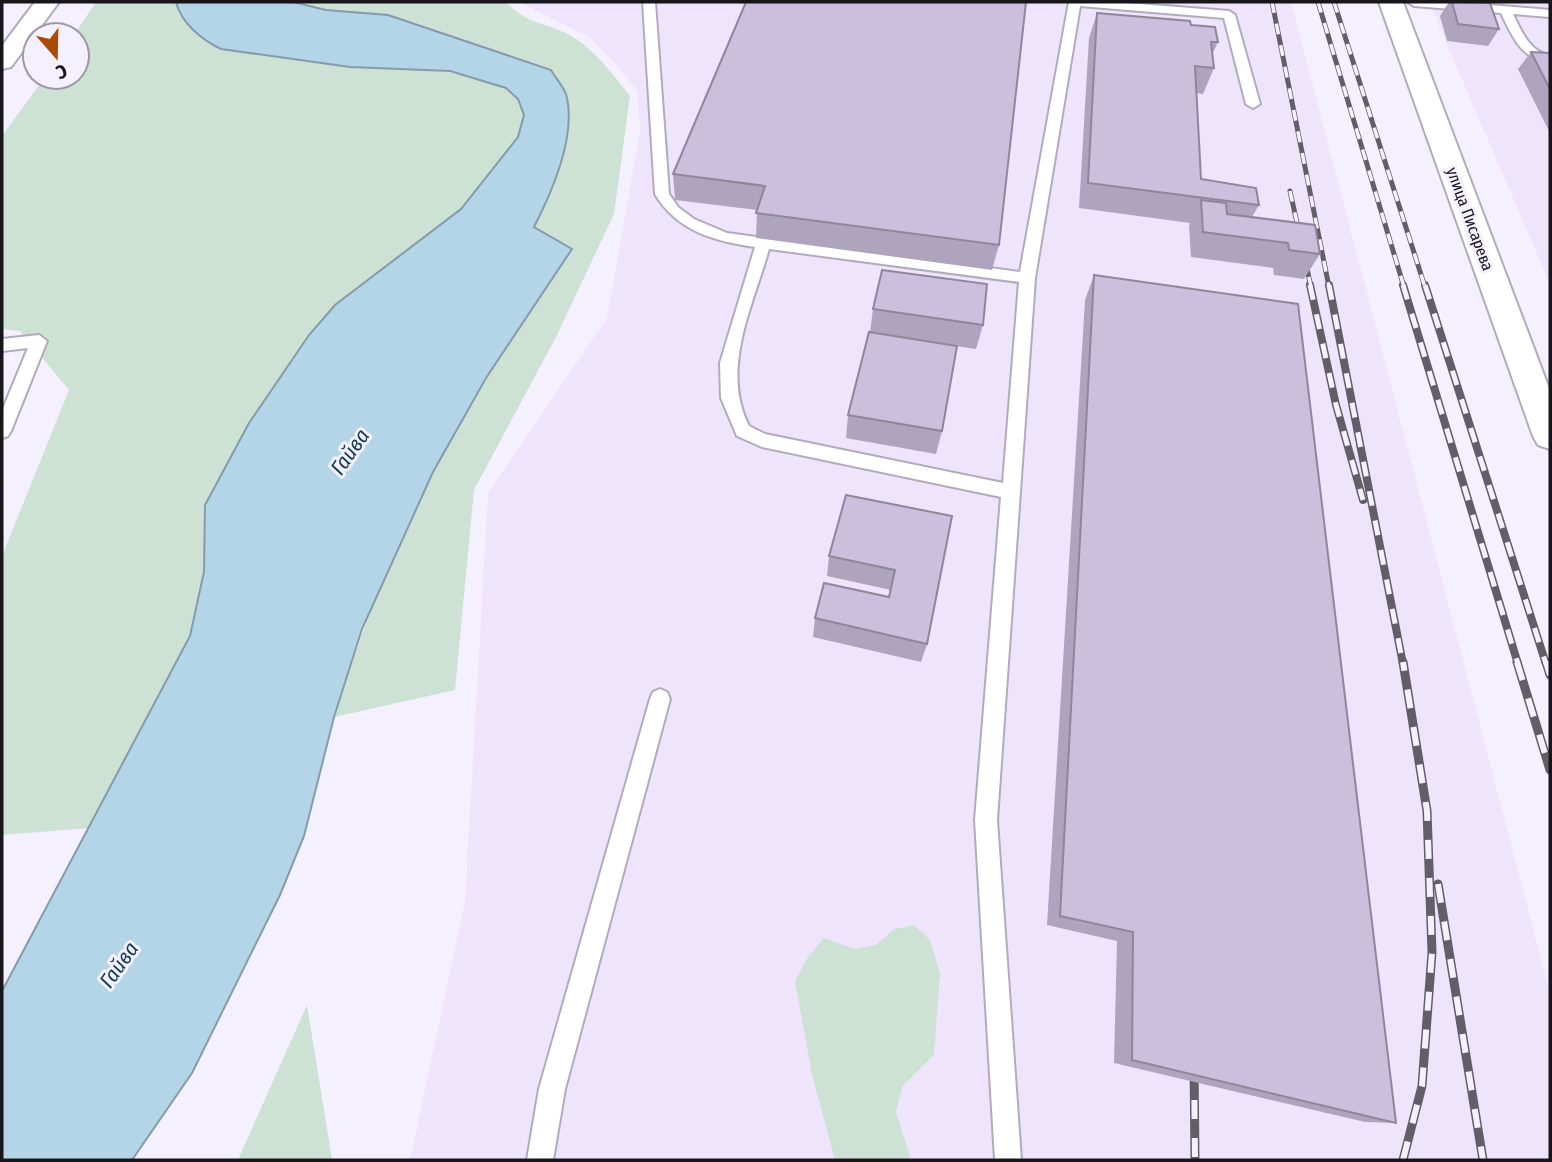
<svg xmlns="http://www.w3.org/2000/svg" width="1552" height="1162" viewBox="0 0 1552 1162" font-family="'Fira Sans Condensed',sans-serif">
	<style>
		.built { fill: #eee5fd }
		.green { fill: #cde1d5 }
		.water { fill: #b3d5e7; stroke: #849baa; stroke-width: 2 }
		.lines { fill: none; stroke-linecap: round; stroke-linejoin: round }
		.service-casing { stroke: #b2abbc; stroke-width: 4 }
		.minor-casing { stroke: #b2abbc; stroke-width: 4 }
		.primary-casing { stroke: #b2abbc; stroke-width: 4 }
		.service { fill: #fff; fill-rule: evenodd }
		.minor { fill: #fff; fill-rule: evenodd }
		.primary { fill: #fff; fill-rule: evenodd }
		.rail-far2-casing { stroke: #625e67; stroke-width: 5 }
		.rail-far1-casing { stroke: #625e67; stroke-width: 8 }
		.rail-casing { stroke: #625e67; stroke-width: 9 }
		.rail-far2 { stroke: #f5f0fe; stroke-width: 3.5; stroke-dasharray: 11; stroke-linecap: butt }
		.rail-far1 { stroke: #f5f0fe; stroke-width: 5; stroke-dasharray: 15; stroke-linecap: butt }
		.rail { stroke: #f5f0fe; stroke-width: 6; stroke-dasharray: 19; stroke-linecap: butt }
		.wall { fill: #afa4be }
		.building { fill: #cbbfdd; stroke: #8e869b; stroke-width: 2 }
		.labels { text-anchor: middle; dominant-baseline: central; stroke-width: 6; stroke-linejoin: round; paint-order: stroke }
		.far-street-label { font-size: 16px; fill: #18151b; stroke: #f5f0fe }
		.water-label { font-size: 21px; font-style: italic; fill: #0f3c50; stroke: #f5f0fe }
	</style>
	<rect width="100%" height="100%" fill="#f5f0fe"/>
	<g class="built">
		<path d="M527 2H1291L1550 993V1160H410L465 901 488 493 607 318 640 131 637 90 614 62 589 37 525 5Z"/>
		<path d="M1431 2H1550V284L1438 24Z"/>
	</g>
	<g class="green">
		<path d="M96 2H176L179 15 207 42 350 67 433 70 471 76 506 88 518 99 524 114 518 137 461 209 335 305 309 335 249 423 205 505 204 572 190 636 89 828 2 835V556L69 390 20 331 2 329V136L45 77H77V35H74Z"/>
		<path d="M293 2H506C532 28 546 21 573 37 597 52 613 75 630 96L614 214 556 337 474 490 455 690 334 717C371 600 420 482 486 378 514 334 545 293 572 249L534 227 547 202 561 161 551 70 388 15 326 10Z"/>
		<path d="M914 925 930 940 940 973 934 1055 902 1087 896 1112 911 1160H835L812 1075 795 981 808 957 824 938 855 949 876 945 894 929Z"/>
		<path d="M307 1005 332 1160H238Z"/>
	</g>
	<path class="water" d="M176 2H293L326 10 388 15 551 70C555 77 563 86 566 94 577 134 552 192 534 227L572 249 486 378 433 472 362 629 334 717 304 836 280 895 192 1073 132 1160H2V991L190 636 204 572 205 505 249 423 309 335 335 305 461 209 518 137 524 115 518 99 506 88 450 71 350 67 221 49C202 40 181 23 176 2Z"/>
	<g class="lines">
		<g class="service-casing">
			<g id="service">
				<path d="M643 2H655L669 194 678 207 694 219 727 233 1020 272 1069 2H1114L1229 11 1235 15 1260 104 1253 108 1246 104 1224 18 1080 6 1035 278 997 820 1021 1160H995L975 820 1001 497 762 447 737 436 721 398 720 363 755 247C714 241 677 231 655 194ZM769 249 1019 282 1003 483 765 434 749 426C720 369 753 306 769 249Z"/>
				<path d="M1408 2H1454L1550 10V17L1513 14C1522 32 1529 51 1550 56V64C1521 58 1513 38 1501 13L1414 6Z"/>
				<path d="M39 335 47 341 11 431 8 436 2 438V411L28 348 2 351V339Z"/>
				<path d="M660 689 667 692 670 699 565 1089 553 1160H527L539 1089 650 699 653 692Z"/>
			</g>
		</g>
		<g class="minor-casing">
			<path id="minor" d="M1379 2H1403L1550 391V449L1538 445 1533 436Z"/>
		</g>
		<g class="primary-casing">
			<path id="primary" d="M35 2H59L11 67 2 69V46Z"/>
		</g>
		<use href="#service" class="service"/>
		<use href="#minor" class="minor"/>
		<use href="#primary" class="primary"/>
		<g class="rail-far2-casing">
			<g id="rail-far2">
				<path d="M1272 2 1329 287"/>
				<path d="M1318 2 1404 287"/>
				<path d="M1334 2 1425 287"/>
				<path d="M1290 191 1311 287"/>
			</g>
		</g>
		<g class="rail-far1-casing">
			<g id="rail-far1">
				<path d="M1310 285 1336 405 1363 500"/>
				<path d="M1329 285 1403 664"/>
				<path d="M1403 285 1518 664"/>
				<path d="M1425 285 1546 664"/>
			</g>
		</g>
		<g class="rail-casing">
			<g id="rail">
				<path d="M1517 662 1550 770"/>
				<path d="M1546 662 1550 675"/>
				<path d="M1438 884 1483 1160"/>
				<path d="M1194 1062 1195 1160"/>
				<path d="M1403 1160 1422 1086 1432 952 1427 811 1403 662"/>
			</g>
		</g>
		<use href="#rail-far2" class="rail-far2"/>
		<use href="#rail-far1" class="rail-far1"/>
		<use href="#rail" class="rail"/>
	</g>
	<g class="wall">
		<path d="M728 2H1026L999 245 992 270 756 238 757 210 675 200 673 174 746 4Z"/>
		<path d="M1449 2H1480L1499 29 1488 46 1447 41 1440 16Z"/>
		<path d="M1097 13 1191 25 1218 42 1212 55 1214 68 1203 94 1196 93 1201 179 1259 205 1252 217 1320 254 1304 279 1274 275 1273 268 1191 257 1189 226 1190 223 1079 208 1089 38Z"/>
		<path d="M1531 52 1550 53V133L1518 69Z"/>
		<path d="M1094 275 1396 1123 1365 1122 1114 1063 1117 941 1047 925 1085 300Z"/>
		<path d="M873 309 983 325 976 349 956 346 942 431 936 454 846 438 848 415 870 332Z"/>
		<path d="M952 516 927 644 921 662 813 637 815 618 889 597 891 590 827 576 829 556Z"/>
	</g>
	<g class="building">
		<path d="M746 2H1026L999 245 756 213 765 186 673 174Z"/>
		<path d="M1452 2 1490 3 1499 29 1458 24Z"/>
		<path d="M1097 13 1190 21 1191 25 1215 27 1218 42H1211L1214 68 1195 66 1201 179 1256 188 1259 205 1088 183Z"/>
		<path d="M1531 52 1550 53V89Z"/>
		<path d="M1201 200 1226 203 1227 214 1315 225 1320 254 1289 250 1288 243 1203 232Z"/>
		<path d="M882 270 987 284 983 325 873 309Z"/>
		<path d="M1094 275 1298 304 1396 1123 1132 1060 1133 932 1060 916Z"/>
		<path d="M869 332 957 346 942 431 848 415Z"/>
		<path d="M846 495 952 516 927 644 815 618 824 583 889 597 895 570 829 556Z"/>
	</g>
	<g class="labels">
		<g class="far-street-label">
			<text transform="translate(1470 219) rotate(70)">улица Писарева</text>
		</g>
		<g class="water-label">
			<text transform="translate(350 452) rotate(-55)">Гайва</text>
			<text transform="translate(119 965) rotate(-55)">Гайва</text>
		</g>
	</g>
	<rect width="1552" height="1162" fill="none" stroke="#18151b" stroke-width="7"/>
	<g transform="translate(56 56) rotate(160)"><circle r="33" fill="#f5f0fe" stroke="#9d98a3" stroke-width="2"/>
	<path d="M0-5L12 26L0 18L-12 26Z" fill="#ab4a04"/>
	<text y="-10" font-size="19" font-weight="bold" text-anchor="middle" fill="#18151b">С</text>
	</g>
</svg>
